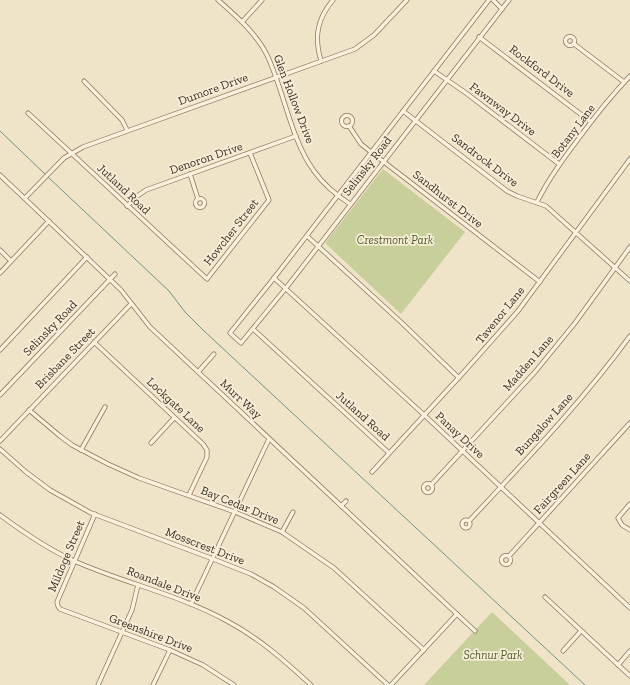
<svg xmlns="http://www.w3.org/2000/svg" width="630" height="685" viewBox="0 0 630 685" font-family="'Zilla Slab',serif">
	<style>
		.green { fill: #c9cf9b }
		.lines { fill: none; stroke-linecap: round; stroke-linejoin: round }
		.stream { stroke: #6f938a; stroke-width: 1 }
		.street-casing { stroke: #8d765c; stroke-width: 5 }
		.street { stroke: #faf1dc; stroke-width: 3.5 }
		.labels { text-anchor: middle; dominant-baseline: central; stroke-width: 3.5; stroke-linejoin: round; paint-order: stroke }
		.street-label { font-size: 12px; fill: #3d2e20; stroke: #f7eed8 }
		.park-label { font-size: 12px; font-style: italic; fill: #4d5a26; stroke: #f7eed8 }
	</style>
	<rect width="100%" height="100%" fill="#f0e4c8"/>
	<g class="green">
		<path d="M383 169 465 232 401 314 325 243Z"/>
		<path d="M492 612 570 685H424Z"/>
	</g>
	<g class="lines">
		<g class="stream">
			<path d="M0 131 46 175"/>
			<path d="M48 177 169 291 185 312 203 330 585 685"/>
		</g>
		<g class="street-casing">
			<g id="street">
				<path d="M218 0C236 16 256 33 267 55 284 91 291 140 314 171 324 185 336 195 350 204"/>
				<path d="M489 0 274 278 230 333 241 343 286 288 509 0"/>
				<path d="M493 0 502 9"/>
				<path d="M242 22 262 0"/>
				<circle cx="570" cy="41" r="4.5"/>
				<path d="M479 37 591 122"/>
				<path d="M574 44 624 82"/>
				<path d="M321 61C314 37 317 19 333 0"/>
				<path d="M434 71 466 93 559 164"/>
				<path d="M84 81 122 120 127 130"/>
				<path d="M403 111 507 191 517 196 546 206 630 281"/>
				<path d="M28 113 207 279 269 200 250 153"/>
				<circle cx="347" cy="121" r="5.5"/>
				<path d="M349 126 361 144 371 152 540 282"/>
				<path d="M190 174 198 199"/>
				<path d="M0 175 121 290 150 327 475 631"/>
				<path d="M25 198 64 158 83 147 355 49 374 35 407 0"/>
				<circle cx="200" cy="203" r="4.5"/>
				<path d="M537 202C549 178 564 158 579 138 595 116 612 95 630 76"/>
				<path d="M127 206 136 197 146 190 296 136"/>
				<path d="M307 236 402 323 459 378"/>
				<path d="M0 250 11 261"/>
				<path d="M0 273 49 221"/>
				<path d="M274 278 422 413 630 608"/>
				<path d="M253 329 389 453"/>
				<path d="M94 342 203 444 207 450V457L189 495"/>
				<path d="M0 350 87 257"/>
				<path d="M198 372 214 354"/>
				<path d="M0 395 115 274"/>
				<path d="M29 410 60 436 72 445 108 464 139 478 235 512 282 532 334 568 424 650"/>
				<path d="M0 441 131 304"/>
				<path d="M151 443 174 418"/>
				<path d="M0 449 26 472 50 490 91 513 213 559 251 574 274 587 304 608 388 685"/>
				<path d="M81 450 105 407"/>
				<path d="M372 472 463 373 518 311 630 159"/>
				<circle cx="428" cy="488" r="4.5"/>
				<path d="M431 485 535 372 575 323 630 247"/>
				<path d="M630 504 618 518 622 525 630 530"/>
				<path d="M341 506 346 501"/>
				<path d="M95 514 57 602 58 606 60 609 170 650 203 665 234 685"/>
				<path d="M0 515C23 532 46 548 72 560 123 583 178 594 227 621 259 638 285 661 311 685"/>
				<circle cx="466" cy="524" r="4"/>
				<path d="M469 521C525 461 582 402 630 336"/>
				<path d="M282 532 293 512"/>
				<circle cx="506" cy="560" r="4.5"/>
				<path d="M509 556 630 423"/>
				<path d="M545 597 630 676"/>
				<path d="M191 604 269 439"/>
				<path d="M563 651 581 631"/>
				<path d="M618 665 630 651"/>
				<path d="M98 685 132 610 138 585"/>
				<path d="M153 685 170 650"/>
				<path d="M391 685 457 614"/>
			</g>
		</g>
		<use href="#street" class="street"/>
	</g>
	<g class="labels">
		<g class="street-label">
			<text transform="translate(542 71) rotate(37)">Rockford Drive</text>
			<text transform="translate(213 89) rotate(-20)">Dumore Drive</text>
			<text transform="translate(294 99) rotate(69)">Glen Hollow Drive</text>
			<text transform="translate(503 109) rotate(37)">Fawnway Drive</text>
			<text transform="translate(573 131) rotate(-53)">Botany Lane</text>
			<text transform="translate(206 158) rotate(-19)">Denoron Drive</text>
			<text transform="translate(485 160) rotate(37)">Sandrock Drive</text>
			<text transform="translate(367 166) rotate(-52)">Selinsky Road</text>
			<text transform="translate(124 189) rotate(43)">Jutland Road</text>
			<text transform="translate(448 199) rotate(38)">Sandhurst Drive</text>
			<text transform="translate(231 232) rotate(-52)">Howcher Street</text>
			<text transform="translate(500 315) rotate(-51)">Tavenor Lane</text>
			<text transform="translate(50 328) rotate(-46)">Selinsky Road</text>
			<text transform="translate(65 358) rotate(-46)">Brisbane Street</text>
			<text transform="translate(528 363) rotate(-49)">Madden Lane</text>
			<text transform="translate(241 399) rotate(43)">Murr Way</text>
			<text transform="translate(176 405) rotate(43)">Lockgate Lane</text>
			<text transform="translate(363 416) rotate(42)">Jutland Road</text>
			<text transform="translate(544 424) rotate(-48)">Bungalow Lane</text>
			<text transform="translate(460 435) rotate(43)">Panay Drive</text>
			<text transform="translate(562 483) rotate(-48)">Fairgreen Lane</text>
			<text transform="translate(240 505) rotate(22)">Bay Cedar Drive</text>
			<text transform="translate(205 546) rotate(21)">Mosscrest Drive</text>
			<text transform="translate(66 556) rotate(-67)">Mildoge Street</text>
			<text transform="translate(164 584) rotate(21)">Roandale Drive</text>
			<text transform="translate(151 633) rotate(21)">Greenshire Drive</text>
		</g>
		<g class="park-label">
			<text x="395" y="240">Crestmont Park</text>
			<text x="493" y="655">Schnur Park</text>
		</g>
	</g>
</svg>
